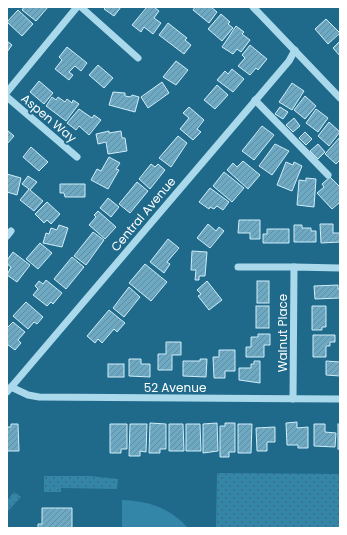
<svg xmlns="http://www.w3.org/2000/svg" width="347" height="535" viewBox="0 0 347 535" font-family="Poppins,sans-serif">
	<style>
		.grass { fill: #3386a8 }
		.park { fill: url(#park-dots) }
		.building { fill: url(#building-hatch); stroke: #d0edf9 }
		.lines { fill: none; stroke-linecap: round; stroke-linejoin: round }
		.minor { stroke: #abd9ec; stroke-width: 7 }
		.labels { text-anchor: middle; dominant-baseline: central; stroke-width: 4; stroke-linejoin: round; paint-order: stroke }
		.street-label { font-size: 12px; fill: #fff; stroke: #1f6a8b }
	</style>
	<defs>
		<pattern id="park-dots" width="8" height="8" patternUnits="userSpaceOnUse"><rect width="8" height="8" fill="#3386a8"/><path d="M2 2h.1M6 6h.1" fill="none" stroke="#3e6c7f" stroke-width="1.8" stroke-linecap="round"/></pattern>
		<pattern id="building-hatch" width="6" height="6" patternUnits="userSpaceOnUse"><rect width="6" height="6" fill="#6da9c2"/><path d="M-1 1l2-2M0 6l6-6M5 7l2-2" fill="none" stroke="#638d9f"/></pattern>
	</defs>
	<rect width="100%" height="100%" fill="#1f6a8b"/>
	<path class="grass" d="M122 500C149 501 170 508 188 528H122Z"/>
	<g class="park">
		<path d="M217 473 340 474V528H216Z"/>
		<path d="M44 476H90L118 479 117 489 61 488V492H44Z"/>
		<path d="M14 492 21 497 7 512V500Z"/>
	</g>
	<g class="building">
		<path d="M24 7H48L36 21 22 10Z"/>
		<path d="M106 7H121L114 16 104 9Z"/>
		<path d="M147 7H154L159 11 154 18 161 23 153 34 144 27 141 32 132 25Z"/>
		<path d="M195 7H211L217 12 209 23 193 10Z"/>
		<path d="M18 10 33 24 22 36 7 22Z"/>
		<path d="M221 14 230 22 228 24 233 28 222 41 208 29Z"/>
		<path d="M326 19 340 33 328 44 315 29Z"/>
		<path d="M168 23 187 38 185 40 191 45 184 54 159 35Z"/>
		<path d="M236 26 244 32 242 34 250 40 241 52 237 49 233 54 222 47Z"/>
		<path d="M7 41 12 45 7 52Z"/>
		<path d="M340 41V56L333 48Z"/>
		<path d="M250 45 267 59 258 70 256 68 250 75 238 66 245 58 242 55Z"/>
		<path d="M67 47 87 63 81 71 75 66 69 72 73 75 69 80 55 69 62 60 59 57Z"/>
		<path d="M176 61 188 70 176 85 163 77Z"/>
		<path d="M98 65 113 78 104 88 89 75Z"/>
		<path d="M232 69 244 79 233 92 217 80 225 71 228 74Z"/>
		<path d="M39 81 53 93 44 104 30 92Z"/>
		<path d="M162 82 169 93 148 108 141 97Z"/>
		<path d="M292 83 304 91 292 110 279 102Z"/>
		<path d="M217 85 228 95 215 109 204 100Z"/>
		<path d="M113 92 125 93V96L131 97 132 95 139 97 135 112 109 105Z"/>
		<path d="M305 96 316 106 305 119 294 110Z"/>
		<path d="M52 97 56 100 58 97 65 102 67 99 72 103 73 100 79 104 66 121 46 106Z"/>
		<path d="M189 107 204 120 197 129 201 132 193 140 180 129 189 118 183 113Z"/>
		<path d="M280 107 288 112 283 119 275 114Z"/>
		<path d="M79 109 92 118 94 115 101 120 89 135 79 126 76 130 67 123Z"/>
		<path d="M316 109 328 118 318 132 306 123Z"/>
		<path d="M294 118 300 126 293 132 286 125Z"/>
		<path d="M329 122 340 132 329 146 318 136Z"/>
		<path d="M262 126 274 135 254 160 242 151Z"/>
		<path d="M7 130 14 136 7 144Z"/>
		<path d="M109 131V133L121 131 122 138H125L127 151 108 154 106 142 98 144 96 134Z"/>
		<path d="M305 132 312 139 306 145 299 138Z"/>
		<path d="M178 136 187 143 171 167 159 158Z"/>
		<path d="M340 137V160L336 164 325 154Z"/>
		<path d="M275 144 289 151 272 175 259 166Z"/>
		<path d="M318 144 325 152 318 159 310 151Z"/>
		<path d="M31 147 48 162 39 171 23 157Z"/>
		<path d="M109 157 120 163 116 169 119 170 108 189 91 180 97 169 101 171Z"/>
		<path d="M243 161 260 175 248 189 227 170 233 163 237 167Z"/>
		<path d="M286 162 293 165 294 162 302 166 292 191 277 185Z"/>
		<path d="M151 164 155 167 158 164 165 170 150 189 139 179Z"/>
		<path d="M224 172 244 188 232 202 213 186Z"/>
		<path d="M7 174 21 178 17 195 7 192Z"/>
		<path d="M28 176 37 182 30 190 43 201 34 211 20 200 29 189 22 184Z"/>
		<path d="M330 177 340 187V202L332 209 317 193 324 187 322 184Z"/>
		<path d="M306 178 316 179 314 207 297 205 299 180 306 181Z"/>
		<path d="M137 182 148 191 130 213 119 204Z"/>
		<path d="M60 184H85V197H65L64 193H60Z"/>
		<path d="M210 188 229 202 223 210 217 206 214 209 210 207 209 209 199 202Z"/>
		<path d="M108 198 119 207 111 217 100 208Z"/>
		<path d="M47 202 60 214 51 224 47 220 44 223 35 214Z"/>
		<path d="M98 211 116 227 105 239 89 225 96 217 94 215Z"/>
		<path d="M239 220H260V239H250V233H238Z"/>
		<path d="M208 224 216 231 219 227 224 231 210 248 197 238Z"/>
		<path d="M320 224H333V233H340V242L321 243Z"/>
		<path d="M59 225 68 228 62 247 43 243 46 233 49 234 51 228 57 230Z"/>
		<path d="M294 225H302V228H311V231H316V242H294Z"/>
		<path d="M267 229H289V243H263V234H267Z"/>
		<path d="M93 232 104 240 86 265 74 256Z"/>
		<path d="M168 239 179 248 167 262 170 264 164 273 150 262Z"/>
		<path d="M40 243 52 253 38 269 26 259Z"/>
		<path d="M192 251 207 252 205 276H199V280H195L196 270H191Z"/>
		<path d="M13 252 30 265 17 282 7 275 11 267 7 264V260Z"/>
		<path d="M72 257 84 267 66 289 54 279Z"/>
		<path d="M145 264 167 282 151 301 129 283Z"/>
		<path d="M46 280 62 293 53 304 51 302 47 306 33 295 38 289 35 286 39 281 43 284Z"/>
		<path d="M207 281 222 300 209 310 198 296 201 294 197 290Z"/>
		<rect x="257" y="281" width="12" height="22"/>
		<path d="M338 285V289H340V304V298L315 299 314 286Z"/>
		<path d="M129 287 140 297 124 317 113 308Z"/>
		<path d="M26 302 43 317 37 324 34 322 28 329 13 316Z"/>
		<rect x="256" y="306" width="13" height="22"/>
		<path d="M312 306H326V327H322V330H312Z"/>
		<path d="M109 310 125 323 117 332 114 329 102 343 98 339 95 343 87 336Z"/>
		<path d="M13 322 25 332 18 340 21 343 15 350 7 344V328Z"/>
		<path d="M258 334H270V345H264V357H246V347H251V337H258Z"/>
		<path d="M313 335H335V342H330V346H326V357H313Z"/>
		<path d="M166 342H181V355H172V370H158V354H166Z"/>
		<path d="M219 350H235V371H225V378H214L213 357H219Z"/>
		<path d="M129 359H141V364H150V377L129 376Z"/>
		<path d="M200 359H207L206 377 183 376V361H200Z"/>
		<path d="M254 361H260V383L239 380V368H251V364H254Z"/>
		<path d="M326 361 340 362V376L326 375Z"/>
		<rect x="108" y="364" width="16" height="13"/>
		<path d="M297 422V428L308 427V448H298V445H287L286 423Z"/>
		<path d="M150 423 166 424V449H160V453H149Z"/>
		<path d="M217 423 218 451 203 453V424Z"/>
		<path d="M225 423H235V452H229V457H220V426H225Z"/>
		<path d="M11 424H18L19 451H7V427H11Z"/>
		<path d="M110 424H127V449H121V453H110Z"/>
		<path d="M130 424H147L146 452 140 451V456H129Z"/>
		<path d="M169 424H183L184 451H169Z"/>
		<path d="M186 424H200L201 451H186Z"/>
		<path d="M238 424H252L251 453H238Z"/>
		<path d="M314 424H325V432L336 433 335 447 314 446Z"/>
		<rect x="338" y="424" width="2" height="25"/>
		<path d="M275 427V442H267V451H257L256 428Z"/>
		<path d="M42 508H72V528H38V524H42Z"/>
	</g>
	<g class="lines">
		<g class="minor">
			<path d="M81 7 138 58"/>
			<path d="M253 7 340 98"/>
			<path d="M7 92 77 7"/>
			<path d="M7 97 77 157"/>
			<path d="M255 100 328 175"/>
			<path d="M7 236 11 231"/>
			<path d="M238 267H294"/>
			<path d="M11 387 28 395 39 397 340 399"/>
			<path d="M7 392 289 61 295 50"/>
			<path d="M293 399 294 267 340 268"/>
		</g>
	</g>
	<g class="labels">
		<g class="street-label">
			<text transform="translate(49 118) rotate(40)">Aspen Way</text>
			<text transform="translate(143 214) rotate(-50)">Central Avenue</text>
			<text transform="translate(282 333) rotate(-90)">Walnut Place</text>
			<text x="175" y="387">52 Avenue</text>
		</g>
	</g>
	<rect width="347" height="535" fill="none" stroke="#ffffff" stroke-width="16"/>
</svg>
